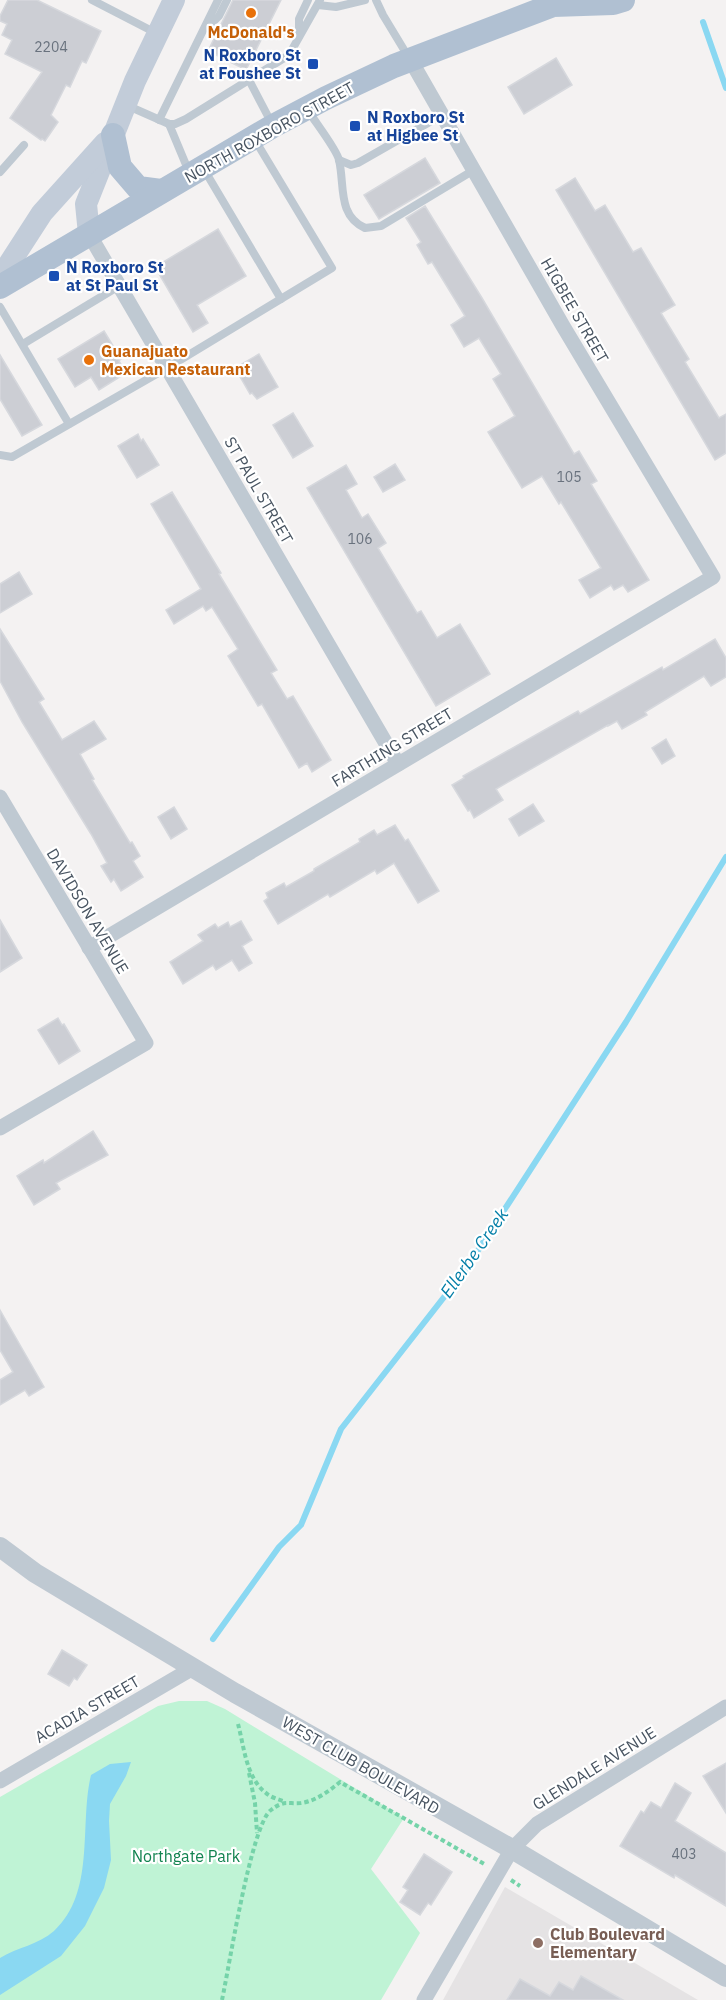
<svg xmlns="http://www.w3.org/2000/svg" width="726" height="2000" viewBox="0 0 726 2000" font-family="'IBM Plex Sans',sans-serif">
	<style>
		.education { fill: #e5e3e4 }
		.green { fill: #bff3d5 }
		.water { fill: #8ad8f2 }
		.lines { fill: none; stroke-linecap: round; stroke-linejoin: round }
		.stream { stroke: #8ad8f2; stroke-width: 6 }
		.building { fill: #ccced4; stroke: #d6d8dd; stroke-width: 1.5 }
		.path { stroke: #75d3a9; stroke-width: 4; stroke-dasharray: 4.5 3; stroke-linecap: butt }
		.service { stroke: #bfc9d2; stroke-width: 8 }
		.minor { stroke: #bfc9d2; stroke-width: 15 }
		.tertiary { stroke: #bfc9d2; stroke-width: 20 }
		.secondary { stroke: #c2ccd9; stroke-width: 22 }
		.primary { stroke: #b0c0d2; stroke-width: 24 }
		.food-dot { fill: #e8710a; stroke: #fff; stroke-width: 2 }
		.transit-dot { fill: #1a4fb4; stroke: #fff; stroke-width: 2 }
		.education-dot { fill: #8d6e63; stroke: #fff; stroke-width: 2 }
		.labels { text-anchor: middle; dominant-baseline: central; stroke-width: 4.5; stroke-linejoin: round; paint-order: stroke }
		.number-label { font-size: 14px; fill: #69727e }
		.food-label { font-size: 16px; font-weight: bold; fill: #c56008; stroke: #fff }
		.transit-label { font-size: 16px; font-weight: bold; fill: #164399; stroke: #fff; text-anchor: start }
		.street-label { font-size: 16px; fill: #485461; stroke: #fff }
		.park-label { font-size: 16px; fill: #128350; stroke: #fff }
		.education-label { font-size: 16px; font-weight: bold; fill: #785e54; stroke: #fff; text-anchor: start }
		.water-label { font-size: 18px; font-style: italic; fill: #047fa8; stroke: #fff }
	</style>
	<rect width="100%" height="100%" fill="#f4f2f2"/>
	<path class="education" d="M505 1887 698 2000H443Z"/>
	<path class="green" d="M179 1701H207L225 1709 404 1818 371 1869 420 1933 381 2000H0V1797L158 1706Z"/>
	<path class="water" d="M131 1762 126 1776 110 1804 109 1821 111 1860 104 1888 85 1926 61 1956 0 1995V1958C18 1947 38 1945 54 1931 96 1892 79 1825 91 1775L110 1764Z"/>
	<g class="lines">
		<g class="stream">
			<path d="M703 22 726 88"/>
			<path d="M213 1639 279 1547 301 1525 341 1429 466 1269 626 1022 726 857"/>
		</g>
	</g>
	<g class="building">
		<path d="M8 0H37L101 31 86 63 82 61 70 87 66 85 51 115 58 122 45 141 42 139 41 140 10 118 42 72 5 54 12 40 2 35 7 24 0 21V16Z"/>
		<path d="M233 0H281L246 70 208 51Z"/>
		<path d="M556 58 572 85 524 114 508 87Z"/>
		<path d="M425 158 440 183 379 219 364 195Z"/>
		<path d="M575 178 595 211 605 205 633 252 641 248 675 305 661 313 689 359 685 362 719 418 726 414V453L715 460 556 190Z"/>
		<path d="M425 206 482 298 574 454 579 451 597 481 591 484 649 580 628 592 623 585 614 590 611 585 590 598 579 580 601 568 561 502 559 504 542 476 522 488 488 432 515 416 493 379 501 374 479 338 464 347 451 325 465 316 432 262 428 264 417 245 421 242 406 218Z"/>
		<path d="M218 229 246 276 197 305 208 323 193 332 155 267Z"/>
		<path d="M104 331 121 359 119 361 126 373 99 390 91 377 75 387 58 359Z"/>
		<path d="M259 354 278 387 257 399 252 393 250 394 235 368Z"/>
		<path d="M0 355 42 425 22 436 0 399Z"/>
		<path d="M293 413 313 446 293 458 273 425Z"/>
		<path d="M138 434 141 441 143 439 159 465 137 478 118 446Z"/>
		<path d="M395 464 405 480 383 492 374 477Z"/>
		<path d="M346 465 357 484 346 490 362 518 368 514 386 543 378 548 417 613 421 611 437 638 460 624 490 674 436 706 307 488Z"/>
		<path d="M172 492 221 573 219 574 277 670 271 673 287 699 293 696 331 760 312 772 307 763 299 768 262 704 258 706 228 656 238 649 212 607 206 611 203 606 174 624 166 610 201 589 151 504Z"/>
		<path d="M19 572 32 594 0 613V584Z"/>
		<path d="M0 629 44 699 39 702 62 740 94 721 106 739 80 754 94 779 92 780 130 843 132 842 140 856 133 861 143 877 121 891 114 879 111 882 101 866 107 863 91 834 22 722 0 681Z"/>
		<path d="M715 639 726 658V677L711 686 704 676 645 712 647 715 622 729 617 721 608 726V725L496 789 503 800 474 818 470 810 468 811 452 785 464 778 463 776 578 711 580 714 662 667 663 670Z"/>
		<path d="M666 739 675 756 662 764 652 748Z"/>
		<path d="M533 804 544 821 519 836 509 819Z"/>
		<path d="M174 807 187 829 171 839 158 817Z"/>
		<path d="M395 825 405 841 408 839 439 891 418 903 394 863 377 874 375 870 330 897 328 894 278 924 264 901 268 898 266 893 284 883 286 887 314 871V869L360 842 359 839 374 830 377 835Z"/>
		<path d="M0 920 22 958 0 972Z"/>
		<path d="M241 921 252 940 242 946 252 963 239 971 232 960 216 970 213 965 183 984 170 962 203 941 198 935 215 924 218 928 228 922 230 927Z"/>
		<path d="M58 1018 62 1025 64 1024 80 1051 59 1064 38 1030Z"/>
		<path d="M93 1131 108 1155 56 1183 60 1189 34 1205 17 1176 43 1160 44 1163Z"/>
		<path d="M0 1310 44 1387 29 1396 25 1390 0 1405V1380L13 1372 0 1350Z"/>
		<path d="M62 1650 87 1665 77 1680 74 1678 69 1686 48 1674Z"/>
		<path d="M726 1763V1813L703 1776Z"/>
		<path d="M675 1783 691 1793 675 1821 726 1853V1906L675 1875 674 1878 620 1846 641 1811 644 1813 651 1802 661 1808Z"/>
		<path d="M424 1854 452 1872 431 1905 428 1903 420 1915 400 1902 408 1890 403 1887Z"/>
		<path d="M581 1976 623 2000H507L520 1979 550 1996 559 1982 573 1990Z"/>
	</g>
	<g class="lines">
		<g class="path">
			<path d="M238 1724C244 1746 246 1778 266 1793 270 1797 277 1799 283 1801"/>
			<path d="M249 1773 255 1803 257 1833"/>
			<path d="M511 1880 520 1886"/>
			<path d="M222 2000C229 1968 251 1825 271 1810 284 1800 286 1804 301 1803 316 1801 329 1791 340 1782L486 1865"/>
		</g>
		<g class="service">
			<path d="M92 0 156 33"/>
			<path d="M376 0 383 15 409 58"/>
			<path d="M318 5 336 7 365 0"/>
			<path d="M207 28 219 16 227 0"/>
			<path d="M299 36V19L308 0"/>
			<path d="M249 80 271 122"/>
			<path d="M126 105 169 124H175L186 119 289 55 320 0"/>
			<path d="M309 112C316 123 337 150 339 160 345 185 337 215 365 228L381 226 474 170"/>
			<path d="M159 120 218 0"/>
			<path d="M169 124 189 172"/>
			<path d="M339 160 351 165 358 163 442 115"/>
			<path d="M205 171 281 299"/>
			<path d="M0 172 24 145"/>
			<path d="M0 307 69 424"/>
			<path d="M23 344 119 286"/>
			<path d="M0 455 12 457 167 368 332 268 255 140"/>
		</g>
		<g class="minor">
			<path d="M89 234 398 764"/>
			<path d="M0 797 146 1043 0 1128"/>
			<path d="M89 948 713 577 563 326 410 59"/>
			<path d="M0 1781 193 1668"/>
			<path d="M424 2000 512 1849 537 1824 726 1707"/>
		</g>
		<path class="tertiary" d="M0 1547 35 1573 235 1693 512 1849 726 1977"/>
		<g class="secondary">
			<path d="M89 234 86 204 135 81 174 0"/>
			<path d="M0 278 42 213 105 143"/>
		</g>
		<g class="primary">
			<path d="M113 135 120 167 138 188 161 191"/>
			<path d="M0 287 273 126 326 98 394 66 553 5 613 3 623 0"/>
		</g>
	</g>
	<g class="food-dot">
		<circle cx="251" cy="13" r="6"/>
		<circle cx="89" cy="360" r="6"/>
	</g>
	<g class="transit-dot">
		<rect x="307" y="58" width="12" height="12" rx="3"/>
		<rect x="349" y="120" width="12" height="12" rx="3"/>
		<rect x="48" y="270" width="12" height="12" rx="3"/>
	</g>
	<circle class="education-dot" cx="538" cy="1943" r="6"/>
	<g class="labels">
		<g class="number-label">
			<text x="51" y="47">2204</text>
			<text x="569" y="477">105</text>
			<text x="360" y="539">106</text>
			<text x="684" y="1854">403</text>
		</g>
		<g class="food-label">
			<text x="251" y="32">McDonald's</text>
			<text x="101" y="351" text-anchor="start">Guanajuato<tspan x="101" dy="18">Mexican Restaurant</tspan></text>
		</g>
		<g class="transit-label">
			<text x="301" y="55" text-anchor="end">N Roxboro St<tspan x="301" dy="18">at Foushee St</tspan></text>
			<text x="367" y="117">N Roxboro St<tspan x="367" dy="18">at Higbee St</tspan></text>
			<text x="66" y="267">N Roxboro St<tspan x="66" dy="18">at St Paul St</tspan></text>
		</g>
		<g class="street-label">
			<text transform="translate(269 132) rotate(-29)">NORTH ROXBORO STREET</text>
			<text transform="translate(575 310) rotate(60)">HIGBEE STREET</text>
			<text transform="translate(259 490) rotate(60)">ST PAUL STREET</text>
			<text transform="translate(392 747) rotate(-31)">FARTHING STREET</text>
			<text transform="translate(88 911) rotate(59)">DAVIDSON AVENUE</text>
			<text transform="translate(87 1709) rotate(-30)">ACADIA STREET</text>
			<text transform="translate(361 1765) rotate(30)">WEST CLUB BOULEVARD</text>
			<text transform="translate(594 1768) rotate(-32)">GLENDALE AVENUE</text>
		</g>
		<g class="park-label">
			<text x="186" y="1856">Northgate Park</text>
		</g>
		<g class="education-label">
			<text x="550" y="1934">Club Boulevard<tspan x="550" dy="18">Elementary</tspan></text>
		</g>
		<g class="water-label">
			<text transform="translate(474 1253) rotate(-55)">Ellerbe Creek</text>
		</g>
	</g>
</svg>
